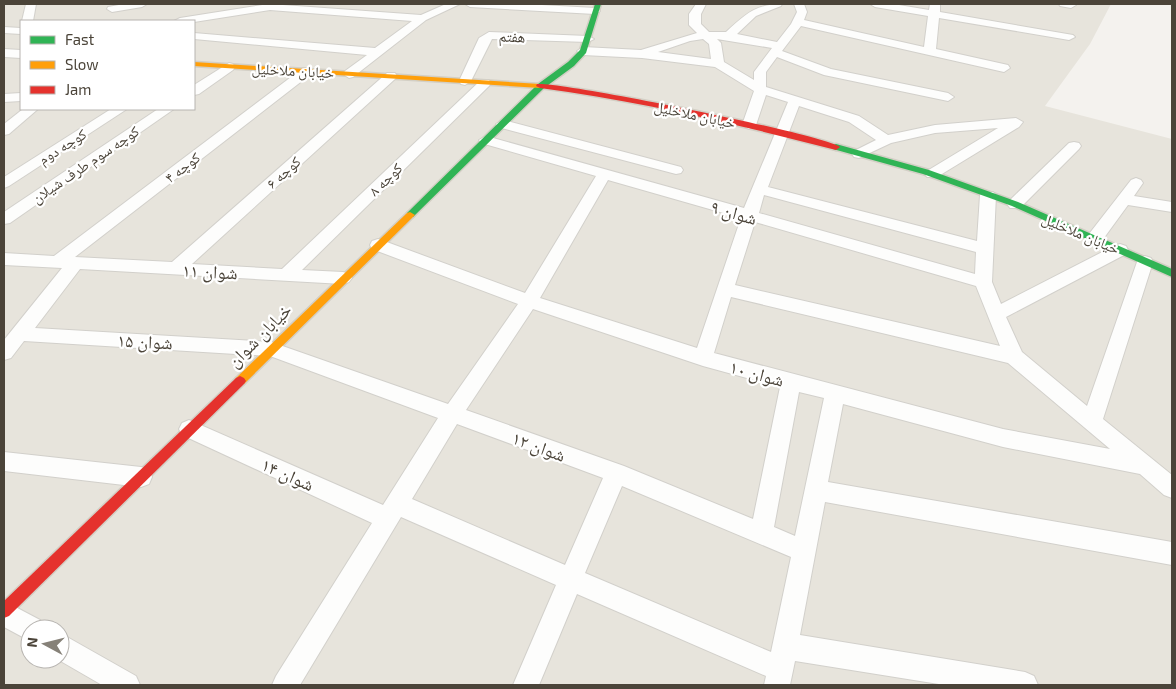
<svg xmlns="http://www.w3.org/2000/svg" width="1176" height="689" viewBox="0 0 1176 689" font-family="'Exo 2','Noto Naskh Arabic',sans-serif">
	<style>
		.residential { fill: #e7e4dc; fill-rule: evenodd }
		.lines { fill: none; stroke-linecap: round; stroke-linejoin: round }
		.street-casing { stroke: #d2d0cb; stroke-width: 2 }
		.fast-casing { stroke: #d3cfc5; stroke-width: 3 }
		.slow-casing { stroke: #d3cfc5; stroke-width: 3 }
		.jam-casing { stroke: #d3cfc5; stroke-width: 3 }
		.street { fill: #fdfdfc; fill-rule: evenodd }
		.fast { fill: #30b455; fill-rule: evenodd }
		.slow { fill: #ff9f0a; fill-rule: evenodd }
		.jam { fill: #e5322d; fill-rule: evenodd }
		.labels { text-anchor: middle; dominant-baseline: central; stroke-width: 4.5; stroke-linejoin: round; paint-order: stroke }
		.far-street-label { font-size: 15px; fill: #4b4439; stroke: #fff }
		.street-label { font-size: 18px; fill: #4b4439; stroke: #fff }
	</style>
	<rect width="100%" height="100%" fill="#f4f2ee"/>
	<path class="residential" d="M4 4H1111L1090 44 1045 106 1172 139V685H4ZM21 21H194V109H21ZM30 629H60V659H30Z"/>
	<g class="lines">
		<g class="street-casing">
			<g id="street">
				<path d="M26 4H36L33 21H22Z"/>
				<path d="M124 4H147L142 7 112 12 107 9 108 7Z"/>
				<path d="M269 4 421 15 446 4H460L426 20 353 77 349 78 343 74 345 71 367 55 194 39V33L375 48 412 21 270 10 194 22 174 21 180 18Z"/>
				<path d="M465 4H524L595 8 600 11 595 14 470 7Z"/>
				<path d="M696 4H706L701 14V24L709 32H726C745 15 755 4 782 4L781 6 756 16 737 34 777 42 791 24 797 12 794 4H804L807 12 804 20 924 47 928 16 875 7 870 4H893L929 10 930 4H940V12L1073 35 1075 37 1069 40 939 18 936 49 1008 65 1010 68 1004 72 801 26 782 51 831 69 948 93 954 97 948 101 824 75 777 57 766 72V87L859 116 888 135 935 125 1016 118 1023 122 1019 127 937 177H927L925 174 927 171 998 128 935 133 891 143 859 158 854 157 852 154 854 151 876 140 849 122 799 106 768 187 977 241 980 195 983 192H993L996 195 992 282 1001 304 1114 246 1120 244 1126 246 1128 250 1126 254 1006 317 1022 352 1087 406 1137 262 1139 258 1145 256 1151 258 1153 262 1103 419 1172 475V498L1164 495 1140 474 1003 447 843 404 828 482 1172 542V565L825 502 800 635 1025 672 1034 676 1038 685H945L795 661 790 685H764L766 676 577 594 539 685H513L556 585 401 517 300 685H272L276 676 372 523 182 435 179 429 182 423 189 420 196 423 383 505 438 418 270 356 24 341 11 358 4 360V340L62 268 4 265V253L54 256 303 68H311L313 71 311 74 75 257 172 262 387 73H395L397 76 395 79 192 264 282 269 481 80H489L491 83 489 86 302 270 343 272 349 274 352 278 349 282 343 284 80 269 35 328 271 342 448 404 518 304 372 249 370 245 372 241 378 239 384 241 525 293 596 176 481 143 479 140 486 136 744 208 788 102 766 95 756 125 749 129 742 125 754 91 715 67 642 58 583 55 577 51 583 47 641 50 697 33 689 25V14ZM703 39 709 44 711 59 658 52 690 41ZM717 39 772 48 754 72V80L724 62 721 43ZM608 180 741 218 697 348 540 298ZM764 195 976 252 975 274 759 213ZM755 222 976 286 1000 346 735 285ZM731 297 1008 363 1110 449 1003 429 714 353ZM533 309 703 366 780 387 753 519 624 466 466 410ZM799 392 824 398 795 536 774 527ZM457 424 603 478 565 565 412 499ZM622 486 791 557 771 652 585 573Z"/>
				<path d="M1059 4H1076V5L1071 8 1060 6Z"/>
				<path d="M4 27 21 28V34L4 33Z"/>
				<path d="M489 32 588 36 594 39 588 42 492 39 471 81 465 85 461 84 459 81 479 38Z"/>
				<path d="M4 49 21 50V58L4 57Z"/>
				<path d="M229 63 233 64 235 67 233 70 199 94 194 95V85Z"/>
				<path d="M21 93V101L4 102V94Z"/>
				<path d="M23 109H38L9 134 4 135V124Z"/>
				<path d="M111 109H127L9 186 4 188V177Z"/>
				<path d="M158 109H174L10 223 4 224V212Z"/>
				<path d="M503 120 681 167 683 170 681 173 676 174 498 127 496 124Z"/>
				<path d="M1074 142 1079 143 1081 146 1079 149 1020 208H1010L1007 204 1010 200 1069 143Z"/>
				<path d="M1136 178 1141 180 1143 183 1134 196 1172 202V212L1128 205 1101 242 1095 243 1089 242 1087 238 1089 234 1131 180Z"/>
				<path d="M4 452 141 467 149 470 152 477 149 484 141 487 4 471Z"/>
				<path d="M4 601 40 620 44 629H30V641L4 627Z"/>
				<path d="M60 633 136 676 140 685H102L57 659H60Z"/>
			</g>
		</g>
		<g class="fast-casing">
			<g id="fast">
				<path d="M595 4H601L586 53 574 66 544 88 413 217H407V213L538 84 568 62 580 50Z"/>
				<path d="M836 144 929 170 1018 202 1172 269V277L1012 206 923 174 833 149V145Z"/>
			</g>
		</g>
		<g class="slow-casing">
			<g id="slow">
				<path d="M194 62 540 84 544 86 540 88 194 66Z"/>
				<path d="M410 212 415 215 413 217 244 384H236L234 381 236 378 407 213Z"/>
			</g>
		</g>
		<g class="jam-casing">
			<g id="jam">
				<path d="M537 84C561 81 825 135 840 147L836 150C739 125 640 101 540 88L536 86Z"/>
				<path d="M240 376 244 378 246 381 244 384 9 616 4 618V601L236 378Z"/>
			</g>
		</g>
		<use href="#street" class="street"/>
		<use href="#fast" class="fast"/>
		<use href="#slow" class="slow"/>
		<use href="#jam" class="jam"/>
	</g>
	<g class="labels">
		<g class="far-street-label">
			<text transform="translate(512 36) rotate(2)">هفتم</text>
			<text transform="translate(293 70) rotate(3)">خیابان ملاخلیل</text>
			<text transform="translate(695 114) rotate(12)">خیابان ملاخلیل</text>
			<text transform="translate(62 146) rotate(-32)">کوچه دوم</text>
			<text transform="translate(85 164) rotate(-34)">کوچه سوم طرف شیلان</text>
			<text transform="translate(182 167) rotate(-37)">کوچه ۴</text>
			<text transform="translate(283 172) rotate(-42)">کوچه ۶</text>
			<text transform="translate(385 179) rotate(-44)">کوچه ۸</text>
			<text transform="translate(1081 233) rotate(23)">خیابان ملاخلیل</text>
		</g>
		<g class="street-label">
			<text transform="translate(734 212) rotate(16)">شوان ۹</text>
			<text transform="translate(210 271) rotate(3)">شوان ۱۱</text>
			<text transform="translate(259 335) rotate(-45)">خیابان شوان</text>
			<text transform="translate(145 341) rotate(3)">شوان ۱۵</text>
			<text transform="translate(757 373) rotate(15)">شوان ۱۰</text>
			<text transform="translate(539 446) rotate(20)">شوان ۱۲</text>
			<text transform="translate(288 474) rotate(24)">شوان ۱۴</text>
		</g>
	</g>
	<rect width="1176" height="689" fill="none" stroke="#4b4439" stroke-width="10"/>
	<rect x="20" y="20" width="175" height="90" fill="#ffffff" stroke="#b7b4b0"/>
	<rect x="30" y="36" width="25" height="8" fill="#30b455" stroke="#b7b4b0"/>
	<text x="65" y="45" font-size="15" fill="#4b4439">Fast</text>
	<rect x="30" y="61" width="25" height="8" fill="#ff9f0a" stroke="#b7b4b0"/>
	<text x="65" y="70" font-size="15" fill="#4b4439">Slow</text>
	<rect x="30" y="86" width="25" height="8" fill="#e5322d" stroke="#b7b4b0"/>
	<text x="65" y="95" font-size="15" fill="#4b4439">Jam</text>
	<g transform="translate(45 644) rotate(277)"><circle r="24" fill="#ffffff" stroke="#b7b4b0"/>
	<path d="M0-4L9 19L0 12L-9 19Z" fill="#868178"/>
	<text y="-8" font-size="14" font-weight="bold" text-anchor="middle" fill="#4b4439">N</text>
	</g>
</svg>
